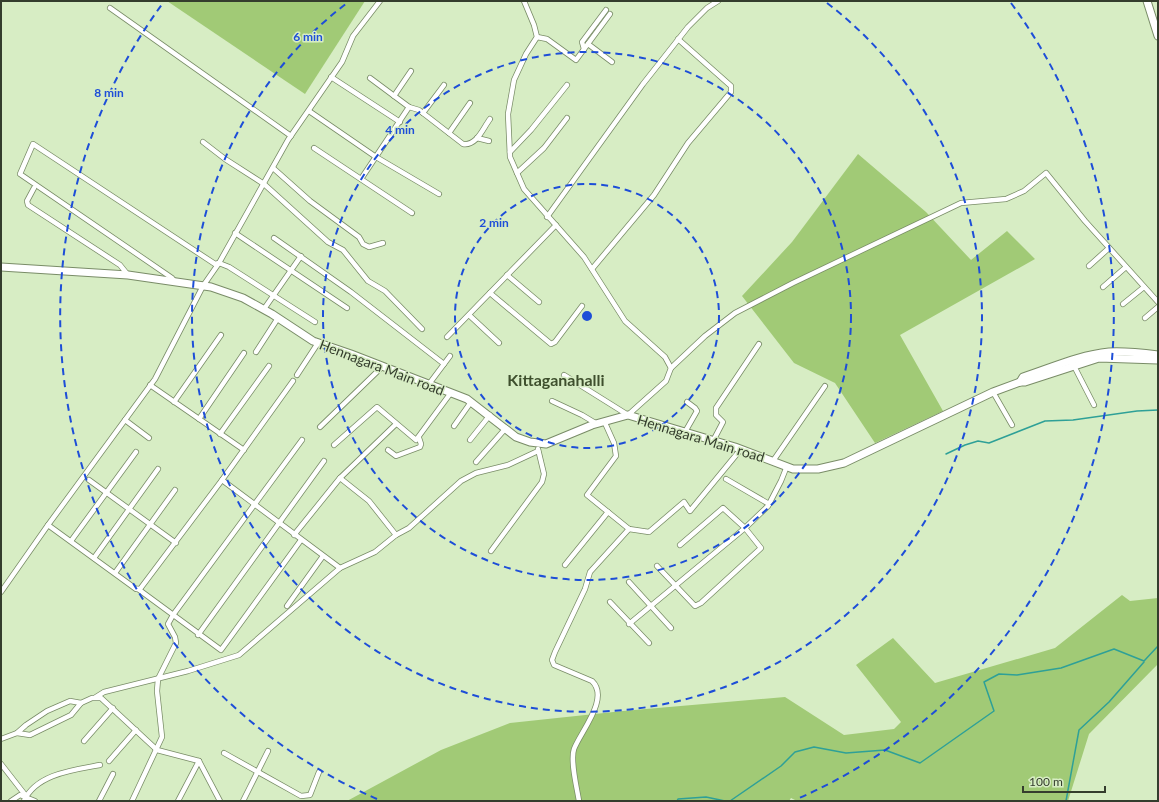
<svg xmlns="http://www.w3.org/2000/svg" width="1159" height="802" viewBox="0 0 1159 802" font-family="Lato,sans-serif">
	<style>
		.green { fill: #a1ca76 }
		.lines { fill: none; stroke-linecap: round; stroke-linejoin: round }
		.stream { stroke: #2ea097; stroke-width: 1.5 }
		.street-casing { stroke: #798c67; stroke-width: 6 }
		.secondary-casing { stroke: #798c67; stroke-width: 9 }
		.street { stroke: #fff; stroke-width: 4.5 }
		.secondary { stroke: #fff; stroke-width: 7 }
		.ring { fill: none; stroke: #1d4ed8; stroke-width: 2; stroke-dasharray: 7 5 }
		.labels { text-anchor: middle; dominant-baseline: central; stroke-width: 3; stroke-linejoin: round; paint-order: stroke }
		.street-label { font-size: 14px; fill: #343d2d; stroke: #d7edc4 }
		.quarter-label { font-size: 16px; font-weight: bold; fill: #3e4f2d; stroke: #d7edc4 }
		.centre { fill: #1d4ed8; stroke: #d7edc4; stroke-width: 2 }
		.ring-label { font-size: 12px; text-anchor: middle; font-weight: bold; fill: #1d4ed8; stroke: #d7edc4; stroke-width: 3; stroke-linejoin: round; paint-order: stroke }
	</style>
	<rect width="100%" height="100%" fill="#d7edc4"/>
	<g class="green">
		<path d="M167 1H365L305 94Z"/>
		<path d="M858 154 926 212 971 260 1007 231 1035 259 900 335 943 411 875 443 835 383 794 363 742 296 792 242Z"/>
		<path d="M1122 595 1130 601 1158 598V664L1089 734 1068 801H797L791 798 789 801H347L441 750 510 723 623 711 785 697 844 735 894 729 901 722 856 665 893 638 935 683 1055 648Z"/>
	</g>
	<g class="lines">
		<g class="stream">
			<path d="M946 454 965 445 978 441 989 443 1045 421 1073 420 1137 411 1158 410"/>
			<path d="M677 801 678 799 706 797 725 801"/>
			<path d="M730 801 781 766 795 752 814 747 846 753 885 750 920 763 994 711 984 682 999 674 1017 675 1061 668 1114 649 1144 661 1158 646"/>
			<path d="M1066 801 1079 730 1109 702 1144 662"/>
		</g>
		<g class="street-casing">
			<g id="street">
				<path d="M524 1 534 25 537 37 526 54 514 80 508 114 510 157 524 189 584 257 625 321 665 357 671 368 666 381 628 415 564 375"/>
				<path d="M110 8 291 136"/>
				<path d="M537 37 547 39 576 60 610 14"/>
				<path d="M588 44 612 62"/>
				<path d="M584 49 582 42 606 10"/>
				<path d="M331 77 400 122"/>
				<path d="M370 78 409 107"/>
				<path d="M394 96 411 71"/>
				<path d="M309 111 376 157 439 194"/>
				<path d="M423 113 444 85"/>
				<path d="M449 133 470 103"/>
				<path d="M477 138 489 141"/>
				<path d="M203 142 225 159 264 184 328 242 343 250 368 281 385 291 422 329"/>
				<path d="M314 148 412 213"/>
				<path d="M510 152 531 130 567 85"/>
				<path d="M273 168 310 201 359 237 363 244 369 247 383 243"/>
				<path d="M517 173 544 148 567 118"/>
				<path d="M361 179 409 107 419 110 463 144C477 146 483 128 490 119"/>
				<path d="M34 188 27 201 28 205 120 265 128 275"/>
				<path d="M547 217 643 84 688 27 707 8 718 1"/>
				<path d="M235 233 347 308"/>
				<path d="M274 238 351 292 444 364 429 384"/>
				<path d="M1089 266 1109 248"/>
				<path d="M592 269 654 195 688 143 731 92V86L678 39"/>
				<path d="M507 275 539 302"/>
				<path d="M175 282 172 278 20 174 33 144 215 264 219 263 229 267 315 322"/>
				<path d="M1103 287 1126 267"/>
				<path d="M490 293 551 344 555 342 582 306"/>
				<path d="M1123 304 1144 287"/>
				<path d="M264 309 301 256"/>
				<path d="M469 315 499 343"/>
				<path d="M1145 318 1158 307"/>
				<path d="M447 337 556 225"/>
				<path d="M256 352 278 318"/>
				<path d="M444 364 450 356"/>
				<path d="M1073 364 1094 405"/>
				<path d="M671 368 705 336 735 313 793 283 961 203 1006 199 1024 191 1046 173 1085 221 1158 302"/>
				<path d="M297 375 318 343"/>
				<path d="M150 385 244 450"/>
				<path d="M993 392 1012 425"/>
				<path d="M552 401 582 415 597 424"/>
				<path d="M174 402 221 335"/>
				<path d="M199 419 244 353"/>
				<path d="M125 420 149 438"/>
				<path d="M605 423 614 443 616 456 587 495 608 512"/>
				<path d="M454 426 471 402"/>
				<path d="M320 427 382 367"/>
				<path d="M685 432 697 411 695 408 687 402"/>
				<path d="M220 434 269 366"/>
				<path d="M470 440 490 415"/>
				<path d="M713 441 723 422 716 415V408L759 344"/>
				<path d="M334 445 377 407 416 440 450 394"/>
				<path d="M388 450 396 456 420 447 421 444 419 438"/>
				<path d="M773 461 825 386"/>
				<path d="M476 462 506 428"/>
				<path d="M340 478 369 501 396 535"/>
				<path d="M726 479 769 504"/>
				<path d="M89 480 176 543"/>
				<path d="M222 480 340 568"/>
				<path d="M48 525 155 379 203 286 219 263 288 140 342 62 353 36 380 1"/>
				<path d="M294 535 340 478 396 424"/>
				<path d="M71 541 136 452"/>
				<path d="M491 551 542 482 544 474 538 449"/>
				<path d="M94 558 158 469"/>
				<path d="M565 565 608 512 629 529 649 532 684 502 690 511 741 449"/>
				<path d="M657 566 695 606 701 603 761 548 745 528 723 508 680 545"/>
				<path d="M115 573 175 490"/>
				<path d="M629 582 671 628"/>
				<path d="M138 589 221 650 301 540"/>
				<path d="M1 592 48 525 136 589H140L222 480 293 381"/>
				<path d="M610 602 649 643"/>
				<path d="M287 606 323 556"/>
				<path d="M629 624 745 528 768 506 781 481 787 466"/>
				<path d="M198 635 324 461"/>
				<path d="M96 697 104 692 188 671 239 655 340 568 375 552 396 535 409 528 461 481 476 473 508 465 538 451"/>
				<path d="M17 733 30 735 71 715 81 703 92 698H101L157 750 199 761 220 801"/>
				<path d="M1 739 17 733 26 725 47 711 70 701 81 703"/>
				<path d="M84 741 113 708"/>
				<path d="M224 753 301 796 310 795 319 772"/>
				<path d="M109 761 136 730"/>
				<path d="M1 764 26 796"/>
				<path d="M11 801 20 795 35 801"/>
				<path d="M24 801C36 774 73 770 100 765"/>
				<path d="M99 801 113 774"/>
				<path d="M132 801 162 737 157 691 158 679 176 643 175 637 168 624 173 615 302 440"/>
				<path d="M178 801 199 761"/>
				<path d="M243 801 268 751"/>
				<path d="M579 801C577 788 570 761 574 749 581 731 610 698 592 681L554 665 552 660 555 652 585 589 590 572 629 529"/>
			</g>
		</g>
		<g class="secondary-casing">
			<g id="secondary">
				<path d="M1147 1 1158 36"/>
				<path d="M1 267 128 275 211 287 243 298 272 314 313 341 351 354 467 399 516 437 530 442 546 444 592 425 628 415 735 447 793 469H818L844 463 993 392 1020 382H1025L1099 358 1158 360"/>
				<path d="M1020 382 1023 377C1051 368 1079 355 1109 352 1125 351 1142 353 1158 355"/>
			</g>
		</g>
		<use href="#street" class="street"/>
		<use href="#secondary" class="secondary"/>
	</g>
	<g class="ring">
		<circle cx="587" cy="316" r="132"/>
		<circle cx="587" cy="316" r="264"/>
		<path d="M827 3A395 395 0 1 1 347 3"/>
		<path d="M377 799A527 527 0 0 1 163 3M1011 3A527 527 0 0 1 797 799"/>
	</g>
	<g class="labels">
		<g class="street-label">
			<text transform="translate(382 367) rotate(21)">Hennagara Main road</text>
			<text transform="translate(701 438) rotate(17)">Hennagara Main road</text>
		</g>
		<g class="quarter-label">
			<text x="556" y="379">Kittaganahalli</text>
		</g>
	</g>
	<circle cx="587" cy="316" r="6" class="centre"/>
	<g class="ring-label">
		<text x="308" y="41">6 min</text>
		<text x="109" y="97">8 min</text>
		<text x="400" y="134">4 min</text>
		<text x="494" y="227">2 min</text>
	</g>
	<rect width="1159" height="802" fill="none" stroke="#343d2d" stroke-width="4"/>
	<path d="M1023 786v6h82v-6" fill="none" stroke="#343d2d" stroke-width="2"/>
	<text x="1029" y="786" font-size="12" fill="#343d2d" stroke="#d7edc4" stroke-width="3" paint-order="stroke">100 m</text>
</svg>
